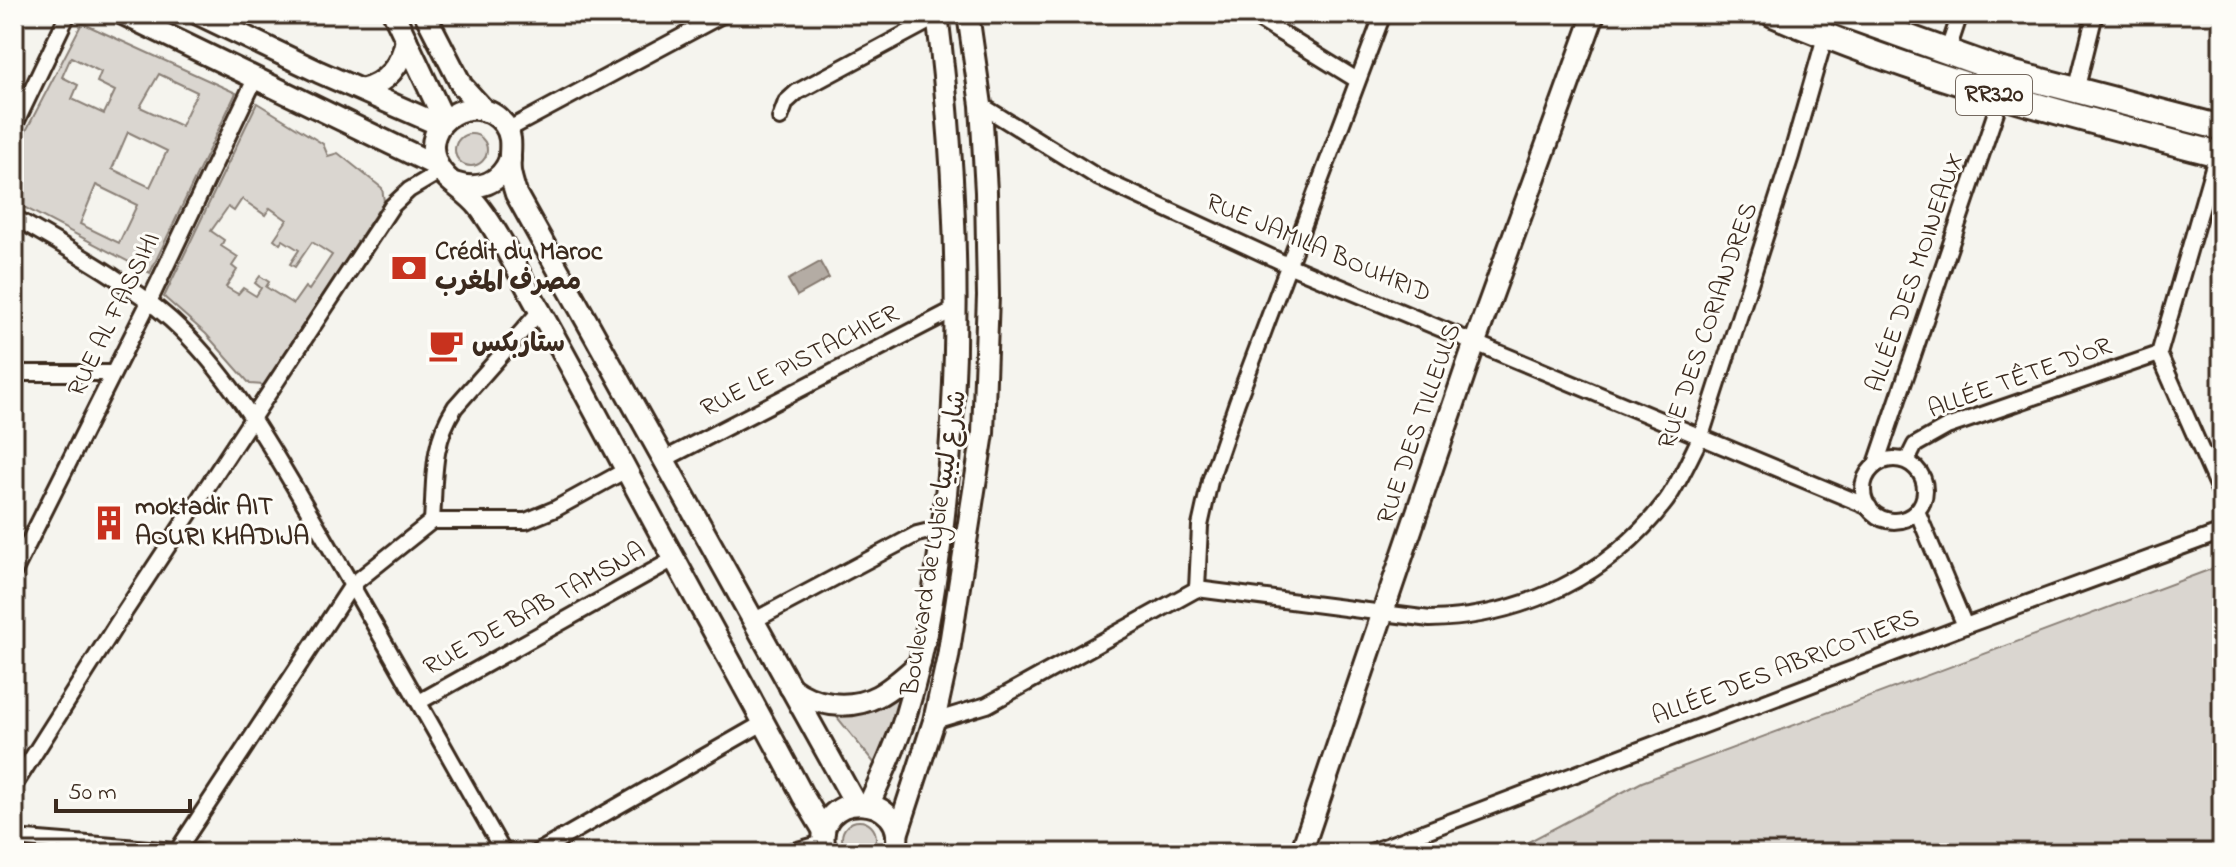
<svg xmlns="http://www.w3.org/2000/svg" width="2236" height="867" viewBox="0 0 2236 867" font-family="'Indie Flower','Playpen Sans Arabic',sans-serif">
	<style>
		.green { fill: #dad6d0; stroke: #8a8077; stroke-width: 2; fill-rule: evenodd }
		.water { fill: #b4aca4; stroke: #84786e; stroke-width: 2 }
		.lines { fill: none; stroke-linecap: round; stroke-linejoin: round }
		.street-casing { stroke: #3b2a1e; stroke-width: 20 }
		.secondary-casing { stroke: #3b2a1e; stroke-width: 26 }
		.primary-casing { stroke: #3b2a1e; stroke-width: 30 }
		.street { stroke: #fdfcf7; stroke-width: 14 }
		.secondary { stroke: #fdfcf7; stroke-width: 20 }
		.primary { stroke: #fdfcf7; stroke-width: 24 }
		.labels { text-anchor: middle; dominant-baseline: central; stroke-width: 6; stroke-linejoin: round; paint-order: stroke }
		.shield { fill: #fdfcf7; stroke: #75695f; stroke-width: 2 }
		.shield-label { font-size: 24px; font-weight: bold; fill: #3b2a1e }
		.street-label { font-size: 26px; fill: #3b2a1e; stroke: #fdfcf7 }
		.poi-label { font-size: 26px; font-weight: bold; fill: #3b2a1e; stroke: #fdfcf7; text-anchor: start }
	</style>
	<rect width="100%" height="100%" fill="#f5f4ee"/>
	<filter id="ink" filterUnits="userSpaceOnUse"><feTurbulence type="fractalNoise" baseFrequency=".0125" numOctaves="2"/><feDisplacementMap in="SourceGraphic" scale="16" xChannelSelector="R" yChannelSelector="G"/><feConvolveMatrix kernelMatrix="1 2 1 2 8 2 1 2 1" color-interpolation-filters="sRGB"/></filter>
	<g filter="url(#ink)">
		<g class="green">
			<path d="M82 23 236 93 150 273 14 202V154ZM71 57 101 72 97 82 115 91 104 114 72 99 78 85 62 77ZM159 74 197 92 181 126 140 107ZM128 132 167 151 150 187 112 169ZM96 185 137 205 119 243 80 224Z"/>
			<path d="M257 103 323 144 328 156 338 153 382 188 384 201 264 385 250 384 206 334 164 297ZM242 199 265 215 270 208 287 220 274 239 280 244 283 240 299 250 290 264 295 267 312 242 332 255 309 290 305 287 293 304 266 287 269 282 260 276 255 283 261 288 256 296 243 288 238 294 226 287 237 270 232 266 238 257 221 246 224 240 211 231 228 207 234 211Z"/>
			<circle cx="471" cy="150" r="16"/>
			<path d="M2222 565V853H1507L1642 782Z"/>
			<path d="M899 696 900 701 875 764 832 711 862 713Z"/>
			<circle cx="859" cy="838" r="17"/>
		</g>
		<path class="water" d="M820 262 829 278 797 296 788 280Z"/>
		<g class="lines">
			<g class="street-casing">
				<g id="street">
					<path d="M1250 14 1357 80"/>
					<path d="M1947 53 1960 14"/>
					<path d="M2076 91 2095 14"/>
					<path d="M981 105 1099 178 1288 265 1869 507"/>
					<path d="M780 118 786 102 797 92 937 17"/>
					<path d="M14 127 68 14"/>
					<path d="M507 130 724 14"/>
					<path d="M2217 154 2159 354 2222 497"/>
					<path d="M14 217C68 249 124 278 171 320 234 377 275 455 318 527 381 635 442 744 504 853"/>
					<path d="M14 373H113"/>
					<path d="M665 459 957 308"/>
					<circle cx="1894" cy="490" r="31"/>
					<path d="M1907 461 1915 445 1947 427 2159 354"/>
					<path d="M1876 464 2001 97"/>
					<path d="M1917 511 1965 626"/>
					<path d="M432 521C435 479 431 444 455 407L540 311"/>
					<path d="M14 572 149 302 256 77"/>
					<path d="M1197 589 1200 526 1210 481 1237 402 1383 14"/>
					<path d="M753 621 917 534 942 528"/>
					<path d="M419 702 674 559"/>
					<path d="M934 721 987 705 1197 589 1430 619C1523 617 1609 576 1666 501 1680 481 1690 458 1701 436L1791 156 1825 37"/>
					<path d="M14 786 118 622 392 206 409 190 441 171"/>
					<path d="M14 838 200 853"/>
					<path d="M177 851 352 585 432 521H526L555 509 626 470"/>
					<path d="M536 853 763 723"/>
					<path d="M787 853 823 843"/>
					<path d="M1368 853 1965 626 2222 532"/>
				</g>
			</g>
			<g class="secondary-casing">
				<g id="secondary">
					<path d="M123 14 437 166"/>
					<path d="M198 14 319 72 440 125"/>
					<path d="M394 14 444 120"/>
					<path d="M425 14 462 86 485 111"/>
					<path d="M361 90C386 84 402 65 406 39"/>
					<path d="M454 183C478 191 500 184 510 159"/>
					<path d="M790 687C803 697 815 702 831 704 871 709 892 688 920 663"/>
					<path d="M869 804C882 775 897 745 906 714 925 652 935 588 943 523 963 354 958 183 937 14"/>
					<path d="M824 831 803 796C762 718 718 640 676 562 630 479 587 394 540 311 521 278 502 237 479 207 467 191 445 182 437 164 417 122 476 88 504 124 515 139 508 154 510 171 511 179 514 187 516 194L855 803"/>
					<path d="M897 835 934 721 948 657 983 433 988 296 986 192 981 105 968 14"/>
					<path d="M826 853C806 787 914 789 895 853"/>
					<path d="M1301 853 1475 342 1594 14"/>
				</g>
			</g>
			<g class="primary-casing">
				<g id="primary">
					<path d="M1773 14C1918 77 2070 116 2222 155"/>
					<path d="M1843 14 1999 70 2222 128"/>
				</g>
			</g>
			<use href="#street" class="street"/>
			<use href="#secondary" class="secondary"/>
			<use href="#primary" class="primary"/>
		</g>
	</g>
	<defs>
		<g id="bank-bare" transform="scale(2.76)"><path d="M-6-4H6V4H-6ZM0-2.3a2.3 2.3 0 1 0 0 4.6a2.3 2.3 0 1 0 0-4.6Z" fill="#c8321e" stroke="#fdfcf7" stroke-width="2.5" paint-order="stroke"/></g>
		<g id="cafe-bare" transform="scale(2.76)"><path d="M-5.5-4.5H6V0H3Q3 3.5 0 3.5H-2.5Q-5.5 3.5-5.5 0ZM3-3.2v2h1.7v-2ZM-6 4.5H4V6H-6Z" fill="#c8321e" stroke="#fdfcf7" stroke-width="2.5" paint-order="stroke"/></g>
		<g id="building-bare" transform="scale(2.76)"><path d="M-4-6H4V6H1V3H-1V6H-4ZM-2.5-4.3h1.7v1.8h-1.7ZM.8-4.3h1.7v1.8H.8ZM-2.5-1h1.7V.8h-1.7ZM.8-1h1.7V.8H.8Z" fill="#c8321e" stroke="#fdfcf7" stroke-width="2.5" paint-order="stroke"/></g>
	</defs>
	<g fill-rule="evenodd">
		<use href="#bank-bare" x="409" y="268"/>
		<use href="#cafe-bare" x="446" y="345"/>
		<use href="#building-bare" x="109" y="523"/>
	</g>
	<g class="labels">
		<rect class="shield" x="1956" y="75" width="76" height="40" rx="6"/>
		<g class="shield-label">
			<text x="1994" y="95">RR320</text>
		</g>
		<g class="street-label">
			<text transform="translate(1318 249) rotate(23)">RUE JAMILA BOUHRID</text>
			<text transform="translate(1916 273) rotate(-71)">ALLÉE DES MOINEAUX</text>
			<text transform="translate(115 315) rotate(-64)">RUE AL FASSIHI</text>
			<text transform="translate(1709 326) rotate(-71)">RUE DES CORIANDRES</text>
			<text transform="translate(800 362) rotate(-27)">RUE LE PISTACHIER</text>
			<text transform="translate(2020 379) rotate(-20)">ALLÉE TÊTE D'OR</text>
			<text transform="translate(1420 424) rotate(-71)">RUE DES TILLEULS</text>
			<text transform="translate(935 543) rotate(-81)">Boulevard de Lybie شارع ليبيا</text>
			<text transform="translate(535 610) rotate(-29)">RUE DE BAB TAMSNA</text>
			<text transform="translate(1786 668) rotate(-21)">ALLÉE DES ABRICOTIERS</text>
		</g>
		<g class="poi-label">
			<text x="435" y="253">Crédit du Maroc<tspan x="435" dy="30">مصرف المغرب</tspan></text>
			<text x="472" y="345">ستاربكس</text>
			<text x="135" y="508">moktadir AIT<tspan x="135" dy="30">AOURI KHADIJA</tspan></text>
		</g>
	</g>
	<rect width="2236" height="867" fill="none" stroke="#fdfcf7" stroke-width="48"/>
	<rect x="24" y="24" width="2188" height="819" fill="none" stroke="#3b2a1e" stroke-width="3" filter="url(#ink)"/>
	<path d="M56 799v12h134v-12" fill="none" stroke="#3b2a1e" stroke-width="4"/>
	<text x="68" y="799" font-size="24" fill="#3b2a1e" stroke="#fdfcf7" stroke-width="6" paint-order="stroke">50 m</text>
</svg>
